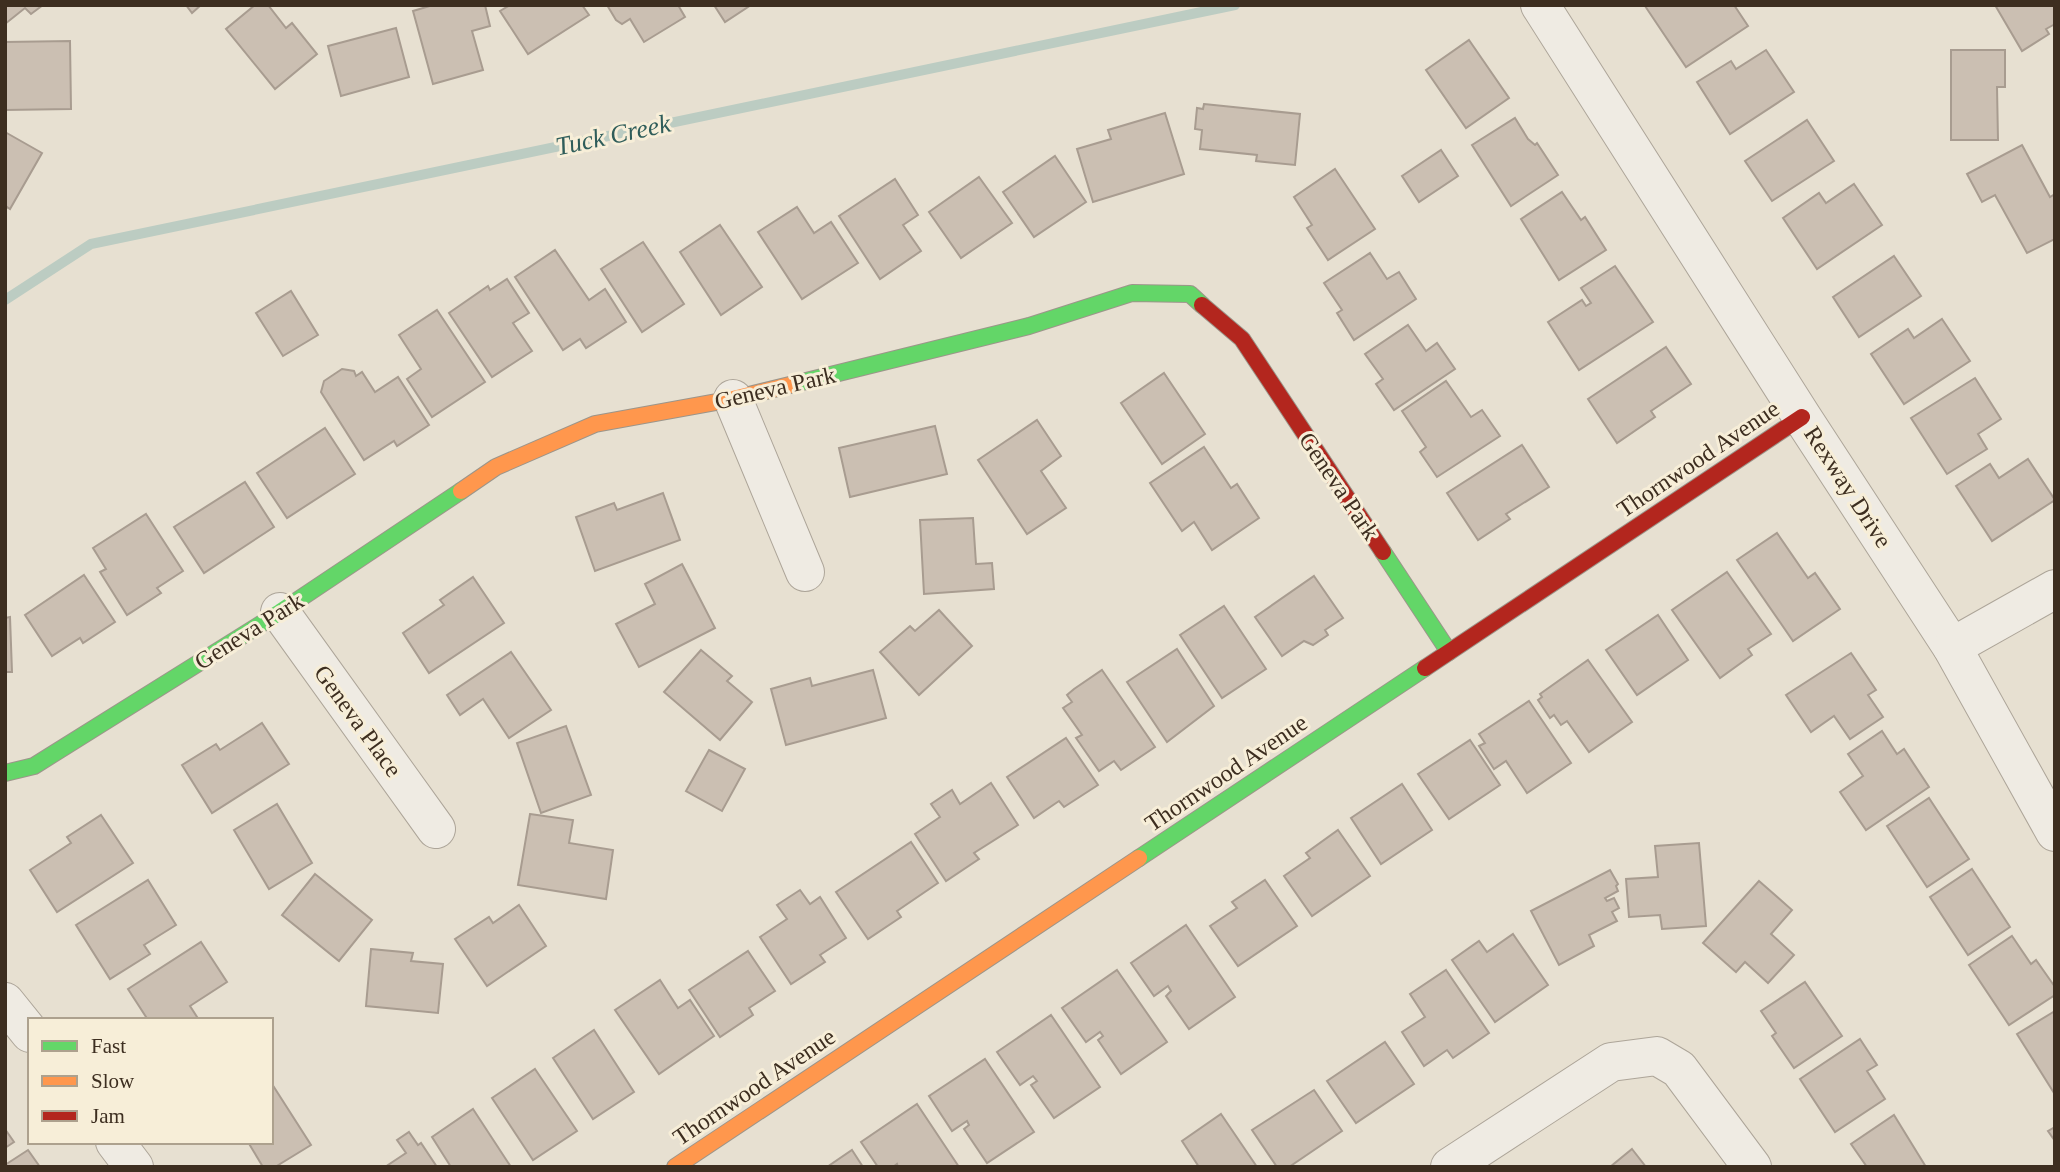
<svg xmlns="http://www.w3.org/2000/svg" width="2060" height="1172" viewBox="0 0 2060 1172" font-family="'Times New Roman',serif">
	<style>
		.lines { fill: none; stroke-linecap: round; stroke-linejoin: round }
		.stream { stroke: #bcccc2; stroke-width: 10 }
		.building { fill: #cbbfb2; stroke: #a89c90; stroke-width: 2 }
		.street-casing { stroke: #ada599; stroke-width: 40 }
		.fast-casing { stroke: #9c958a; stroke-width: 18 }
		.slow-casing { stroke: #9c958a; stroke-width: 18 }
		.jam-casing { stroke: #9c958a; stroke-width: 18 }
		.street { stroke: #efebe3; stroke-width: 38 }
		.fast { stroke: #63d668; stroke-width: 16 }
		.slow { stroke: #ff974d; stroke-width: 16 }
		.jam { stroke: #b3261e; stroke-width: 16 }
		.labels { text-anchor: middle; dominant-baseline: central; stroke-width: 6; stroke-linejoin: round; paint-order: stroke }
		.street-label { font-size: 24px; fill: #3d2e20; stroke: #f7eed8 }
		.water-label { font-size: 26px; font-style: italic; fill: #2f5d5a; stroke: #f7eed8 }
	</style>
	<rect width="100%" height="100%" fill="#e7e0d1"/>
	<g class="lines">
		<path class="stream" d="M5 300 91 244 1235 5"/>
	</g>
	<g class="building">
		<path d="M5 5H43L31 14 25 8 5 24Z"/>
		<path d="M186 5H201L192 13Z"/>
		<path d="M255 5H268L286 28 292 23 317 54 275 89 226 29Z"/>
		<path d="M433 5H485L490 26 472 31 483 70 433 84 413 11Z"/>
		<path d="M510 5H582L589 15 528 54 500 11Z"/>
		<path d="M607 5H678L685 17 644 42 630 19 622 24 616 20Z"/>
		<path d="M714 5H751L725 22Z"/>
		<path d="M1647 5H1734L1748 26 1686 67 1645 6Z"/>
		<path d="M1995 5H2055V24L2046 29 2049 34 2022 51Z"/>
		<path d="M396 28 409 77 341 96 328 46Z"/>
		<path d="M1469 40 1509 98 1466 128 1426 70Z"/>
		<path d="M70 41 71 109 5 110V42Z"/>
		<path d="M1766 50 1794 92 1730 134 1697 82 1731 61 1736 69Z"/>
		<path d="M1951 50H2005V87H1997L1998 140H1951Z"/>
		<path d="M1204 104 1300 114 1295 165 1256 161 1257 155 1200 149 1202 130 1195 129 1197 108 1203 109Z"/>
		<path d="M1165 113 1184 174 1093 202 1077 149 1111 139 1108 130Z"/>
		<path d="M1515 118 1528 139 1535 145 1537 143 1558 175 1511 206 1472 145Z"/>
		<path d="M1807 120 1834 161 1772 201 1745 161Z"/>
		<path d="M5 132 42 153 10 209 7 207 5 211Z"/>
		<path d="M2022 145 2050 197 2055 194V239L2027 253 1995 195 1982 202 1967 174Z"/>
		<path d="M1441 150 1458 176 1419 202 1402 176Z"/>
		<path d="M1055 156 1086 202 1034 237 1003 192Z"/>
		<path d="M1335 169 1375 229 1328 260 1307 228 1312 225 1294 197Z"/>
		<path d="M979 177 1012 223 961 258 929 212Z"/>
		<path d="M895 179 918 215 903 225 921 251 880 279 839 216Z"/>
		<path d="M1854 184 1882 225 1817 269 1783 218 1819 193 1826 203Z"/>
		<path d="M1562 192 1581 220 1585 217 1606 250 1559 280 1521 219Z"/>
		<path d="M797 207 814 233 831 222 858 263 802 299 758 232Z"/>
		<path d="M720 225 762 287 721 315 680 252Z"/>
		<path d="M643 242 684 304 642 332 601 269Z"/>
		<path d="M555 250 589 300 605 289 626 322 586 348 580 339 563 350 515 277Z"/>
		<path d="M1370 253 1387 279 1399 272 1416 299 1354 340 1337 313 1342 310 1324 283Z"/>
		<path d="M1894 256 1921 296 1859 337 1833 297Z"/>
		<path d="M1615 266 1653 322 1579 370 1548 322 1582 300 1586 306 1591 303 1581 288Z"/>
		<path d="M507 279 529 313 513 323 532 351 492 377 449 313 488 286 490 290Z"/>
		<path d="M291 291 318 335 283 356 256 313Z"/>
		<path d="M437 310 485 382 432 417 407 379 421 369 399 335Z"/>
		<path d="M1942 319 1970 361 1904 404 1871 354 1908 329 1914 338Z"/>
		<path d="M1408 325 1426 351 1437 343 1455 369 1394 410 1376 384 1383 379 1365 354Z"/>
		<path d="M1666 347 1691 384 1651 411 1655 417 1617 443 1588 399Z"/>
		<path d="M342 369 354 371 356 376 362 372 375 392 398 377 429 425 397 446 394 441 364 460 321 392 324 381Z"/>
		<path d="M1164 373 1205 434 1162 464 1121 403Z"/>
		<path d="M1975 378 2001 419 1978 434 1987 449 1947 474 1911 418Z"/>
		<path d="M1446 381 1471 417 1482 410 1500 436 1437 477 1420 452 1426 447 1402 411Z"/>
		<path d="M1037 420 1061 456 1041 471 1066 508 1027 534 978 460Z"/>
		<path d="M935 426 947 474 850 497 839 448Z"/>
		<path d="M325 428 355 474 287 518 257 473Z"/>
		<path d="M1522 445 1549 487 1506 514 1510 519 1478 540 1447 493Z"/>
		<path d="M1204 447 1231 488 1237 484 1259 518 1212 550 1194 522 1182 531 1150 483Z"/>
		<path d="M2028 459 2055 500 1992 541 1956 486 1990 464 1999 478Z"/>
		<path d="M245 482 274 527 204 573 174 527Z"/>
		<path d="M663 493 680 540 595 571 576 517 614 503 617 510Z"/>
		<path d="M146 514 183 571 157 588 161 593 127 615 100 572 106 569 93 548Z"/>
		<path d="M973 518 976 564 992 563 994 589 924 594 920 520Z"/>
		<path d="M1777 533 1808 578 1815 573 1840 609 1793 641 1737 560Z"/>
		<path d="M682 564 715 628 639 667 616 624 655 604 645 584Z"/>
		<path d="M1727 572 1771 634 1748 649 1752 655 1720 678 1672 610Z"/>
		<path d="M84 575 115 622 83 643 80 638 52 656 25 615Z"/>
		<path d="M1314 576 1343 618 1325 630 1328 635 1313 645 1304 641 1282 656 1255 617Z"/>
		<path d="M473 577 504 623 429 673 403 633 444 605 440 600Z"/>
		<path d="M1224 606 1266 669 1222 698 1180 635Z"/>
		<path d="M939 610 972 646 919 695 880 652 910 626 915 631Z"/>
		<path d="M1658 615 1688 660 1637 695 1606 650Z"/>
		<path d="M10 617 12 672H5V618Z"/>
		<path d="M1177 649 1214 706 1167 742 1127 682Z"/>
		<path d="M701 650 732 676 727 681 752 702 720 740 664 692Z"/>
		<path d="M511 652 551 710 509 738 483 699 460 715 447 695Z"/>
		<path d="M1851 653 1876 690 1868 695 1883 717 1850 739 1834 716 1811 732 1786 695Z"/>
		<path d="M1588 660 1632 722 1589 752 1567 721 1561 725 1554 715 1550 718 1538 700 1542 697 1540 694Z"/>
		<path d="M873 670 886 718 786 745 771 689 810 678 812 686Z"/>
		<path d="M1102 670 1155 747 1121 770 1114 761 1099 771 1076 738 1082 735 1063 708 1072 702 1067 695 1074 689Z"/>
		<path d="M1529 701 1571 763 1527 793 1506 761 1494 769 1479 746 1485 743 1479 734Z"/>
		<path d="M262 723 289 764 212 813 182 765 216 744 220 750Z"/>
		<path d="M566 726 591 795 541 813 517 743Z"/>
		<path d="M1882 731 1897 754 1904 749 1929 787 1866 830 1840 792 1863 776 1848 754Z"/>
		<path d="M1066 738 1098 785 1064 807 1059 801 1034 818 1007 777Z"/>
		<path d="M1470 740 1500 785 1449 819 1418 774Z"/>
		<path d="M709 750 745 769 722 811 686 791Z"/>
		<path d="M991 783 1018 825 974 853 979 859 946 881 915 834 940 817 931 804 952 790 960 804Z"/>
		<path d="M1402 784 1432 830 1381 864 1351 818Z"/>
		<path d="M1929 798 1969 859 1927 887 1887 826Z"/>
		<path d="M277 804 312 863 269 889 234 830Z"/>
		<path d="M530 814 573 820 569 843 613 850 606 899 518 885Z"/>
		<path d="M101 815 133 863 57 912 30 870 71 843 67 837Z"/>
		<path d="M1338 830 1370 876 1312 916 1284 876 1310 858 1306 853Z"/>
		<path d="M911 842 938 883 897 911 901 917 868 939 836 892Z"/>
		<path d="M1699 843 1706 926 1662 929 1660 915 1629 917 1626 879 1658 877 1655 846Z"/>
		<path d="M1972 869 2010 927 1968 955 1930 897Z"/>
		<path d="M1610 870 1618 884 1616 886 1618 891 1605 898 1607 901 1614 898 1619 908 1612 912 1617 921 1589 935 1594 946 1559 965 1531 911Z"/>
		<path d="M315 874 372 920 339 961 282 915Z"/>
		<path d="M148 880 176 925 144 945 150 954 110 979 76 925Z"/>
		<path d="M1265 880 1297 926 1238 966 1210 926 1237 908 1232 902Z"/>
		<path d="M1759 881 1792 910 1771 934 1794 955 1768 983 1745 962 1736 972 1703 943Z"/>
		<path d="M800 890 810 904 820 897 846 938 820 955 825 962 791 984 760 937 787 919 777 905Z"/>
		<path d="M519 905 546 946 487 986 455 939 489 917 493 923Z"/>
		<path d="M1186 925 1235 997 1189 1029 1166 996 1171 991 1168 986 1154 996 1131 963Z"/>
		<path d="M1513 934 1548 985 1495 1022 1452 960 1479 941 1487 952Z"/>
		<path d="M2012 936 2031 964 2036 960 2055 987V995L2009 1025 1969 965Z"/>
		<path d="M201 942 227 982 190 1006 199 1020H148L128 989Z"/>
		<path d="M371 949 413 953 411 961 443 964 438 1013 366 1006Z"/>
		<path d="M748 951 775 991 749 1008 753 1015 720 1037 689 990Z"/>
		<path d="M1117 970 1167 1042 1121 1074 1098 1040 1103 1036 1100 1032 1086 1042 1062 1008Z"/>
		<path d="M1446 970 1489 1033 1453 1058 1447 1050 1424 1066 1402 1032 1425 1017 1410 994Z"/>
		<path d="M660 980 678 1008 690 1000 714 1036 659 1074 615 1010Z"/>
		<path d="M1805 982 1842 1036 1794 1068 1772 1036 1776 1033 1761 1011Z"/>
		<path d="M2055 1011V1093H2054L2017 1034Z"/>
		<path d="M1051 1015 1100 1087 1054 1118 1031 1085 1037 1081 1033 1076 1020 1085 997 1052Z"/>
		<path d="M594 1030 634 1092 593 1119 553 1058Z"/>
		<path d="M1860 1039 1877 1065 1867 1071 1885 1099 1835 1132 1800 1079Z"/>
		<path d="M1385 1042 1414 1084 1356 1123 1327 1081Z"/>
		<path d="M985 1059 1034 1132 987 1163 964 1129 969 1125 967 1121 952 1131 929 1096Z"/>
		<path d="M535 1069 577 1131 533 1160 492 1098Z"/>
		<path d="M272 1084 311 1145 275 1167H263L248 1142H271Z"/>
		<path d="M1314 1090 1342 1131 1289 1167H1277L1252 1130Z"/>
		<path d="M917 1104 959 1167H898L897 1164 893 1167H878L861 1142Z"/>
		<path d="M473 1109 511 1167H451L432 1137Z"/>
		<path d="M1221 1114 1257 1167H1199L1182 1141Z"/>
		<path d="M1894 1115 1926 1167H1867L1851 1144Z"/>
		<path d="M2055 1127V1141L2048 1131Z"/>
		<path d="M5 1129 14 1142 5 1148Z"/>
		<path d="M409 1132 418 1145 421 1143 437 1167H385L406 1153 397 1140Z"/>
		<path d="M1632 1149 1646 1167H1610Z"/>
		<path d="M28 1150 40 1167H5V1165Z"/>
		<path d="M852 1150 863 1167H827Z"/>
	</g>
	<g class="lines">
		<g class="street-casing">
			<g id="street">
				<path d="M1540 5 1802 417 1952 647 2055 832"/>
				<path d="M733 399 805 572"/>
				<path d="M280 612 436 829"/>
				<path d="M1952 647 2055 589"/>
				<path d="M5 1002 30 1033"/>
				<path d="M115 1142 134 1167"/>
				<path d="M1450 1167 1611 1062 1657 1056 1679 1069 1752 1167"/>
			</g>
		</g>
		<g class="fast-casing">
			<g id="fast">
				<path d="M794 384 1029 326 1132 293 1190 294 1202 305"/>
				<path d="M1383 552 1449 652"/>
				<path d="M5 773 34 766 280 612 461 491"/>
				<path d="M1139 858 1425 668"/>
			</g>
		</g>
		<g class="slow-casing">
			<g id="slow">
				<path d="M461 491 496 467 595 424 733 399 794 384"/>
				<path d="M675 1167 1139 858"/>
			</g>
		</g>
		<g class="jam-casing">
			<g id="jam">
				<path d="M1202 305 1242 339 1383 552"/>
				<path d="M1425 668 1802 417"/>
			</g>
		</g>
		<use href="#street" class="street"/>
		<use href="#fast" class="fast"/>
		<use href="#slow" class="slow"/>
		<use href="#jam" class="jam"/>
	</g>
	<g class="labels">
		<g class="street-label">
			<text transform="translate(775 388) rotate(-13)">Geneva Park</text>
			<text transform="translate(1698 459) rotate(-34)">Thornwood Avenue</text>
			<text transform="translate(1339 486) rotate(56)">Geneva Park</text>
			<text transform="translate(1848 487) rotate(57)">Rexway Drive</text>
			<text transform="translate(249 631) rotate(-32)">Geneva Park</text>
			<text transform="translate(358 721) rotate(54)">Geneva Place</text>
			<text transform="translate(1226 773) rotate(-34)">Thornwood Avenue</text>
			<text transform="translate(754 1087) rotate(-34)">Thornwood Avenue</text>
		</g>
		<g class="water-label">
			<text transform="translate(613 135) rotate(-12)">Tuck Creek</text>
		</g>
	</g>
	<rect width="2060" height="1172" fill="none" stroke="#3d2e20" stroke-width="14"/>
	<rect x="28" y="1018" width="245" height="126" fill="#f7eed8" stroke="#ada18e" stroke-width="2"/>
	<rect x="42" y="1041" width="35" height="10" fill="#63d668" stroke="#ada18e" stroke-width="2"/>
	<text x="91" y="1053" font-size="21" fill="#3d2e20">Fast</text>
	<rect x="42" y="1076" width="35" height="10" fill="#ff974d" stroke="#ada18e" stroke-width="2"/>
	<text x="91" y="1088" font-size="21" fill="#3d2e20">Slow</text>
	<rect x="42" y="1111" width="35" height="10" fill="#b3261e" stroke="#ada18e" stroke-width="2"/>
	<text x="91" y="1123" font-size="21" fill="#3d2e20">Jam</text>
</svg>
